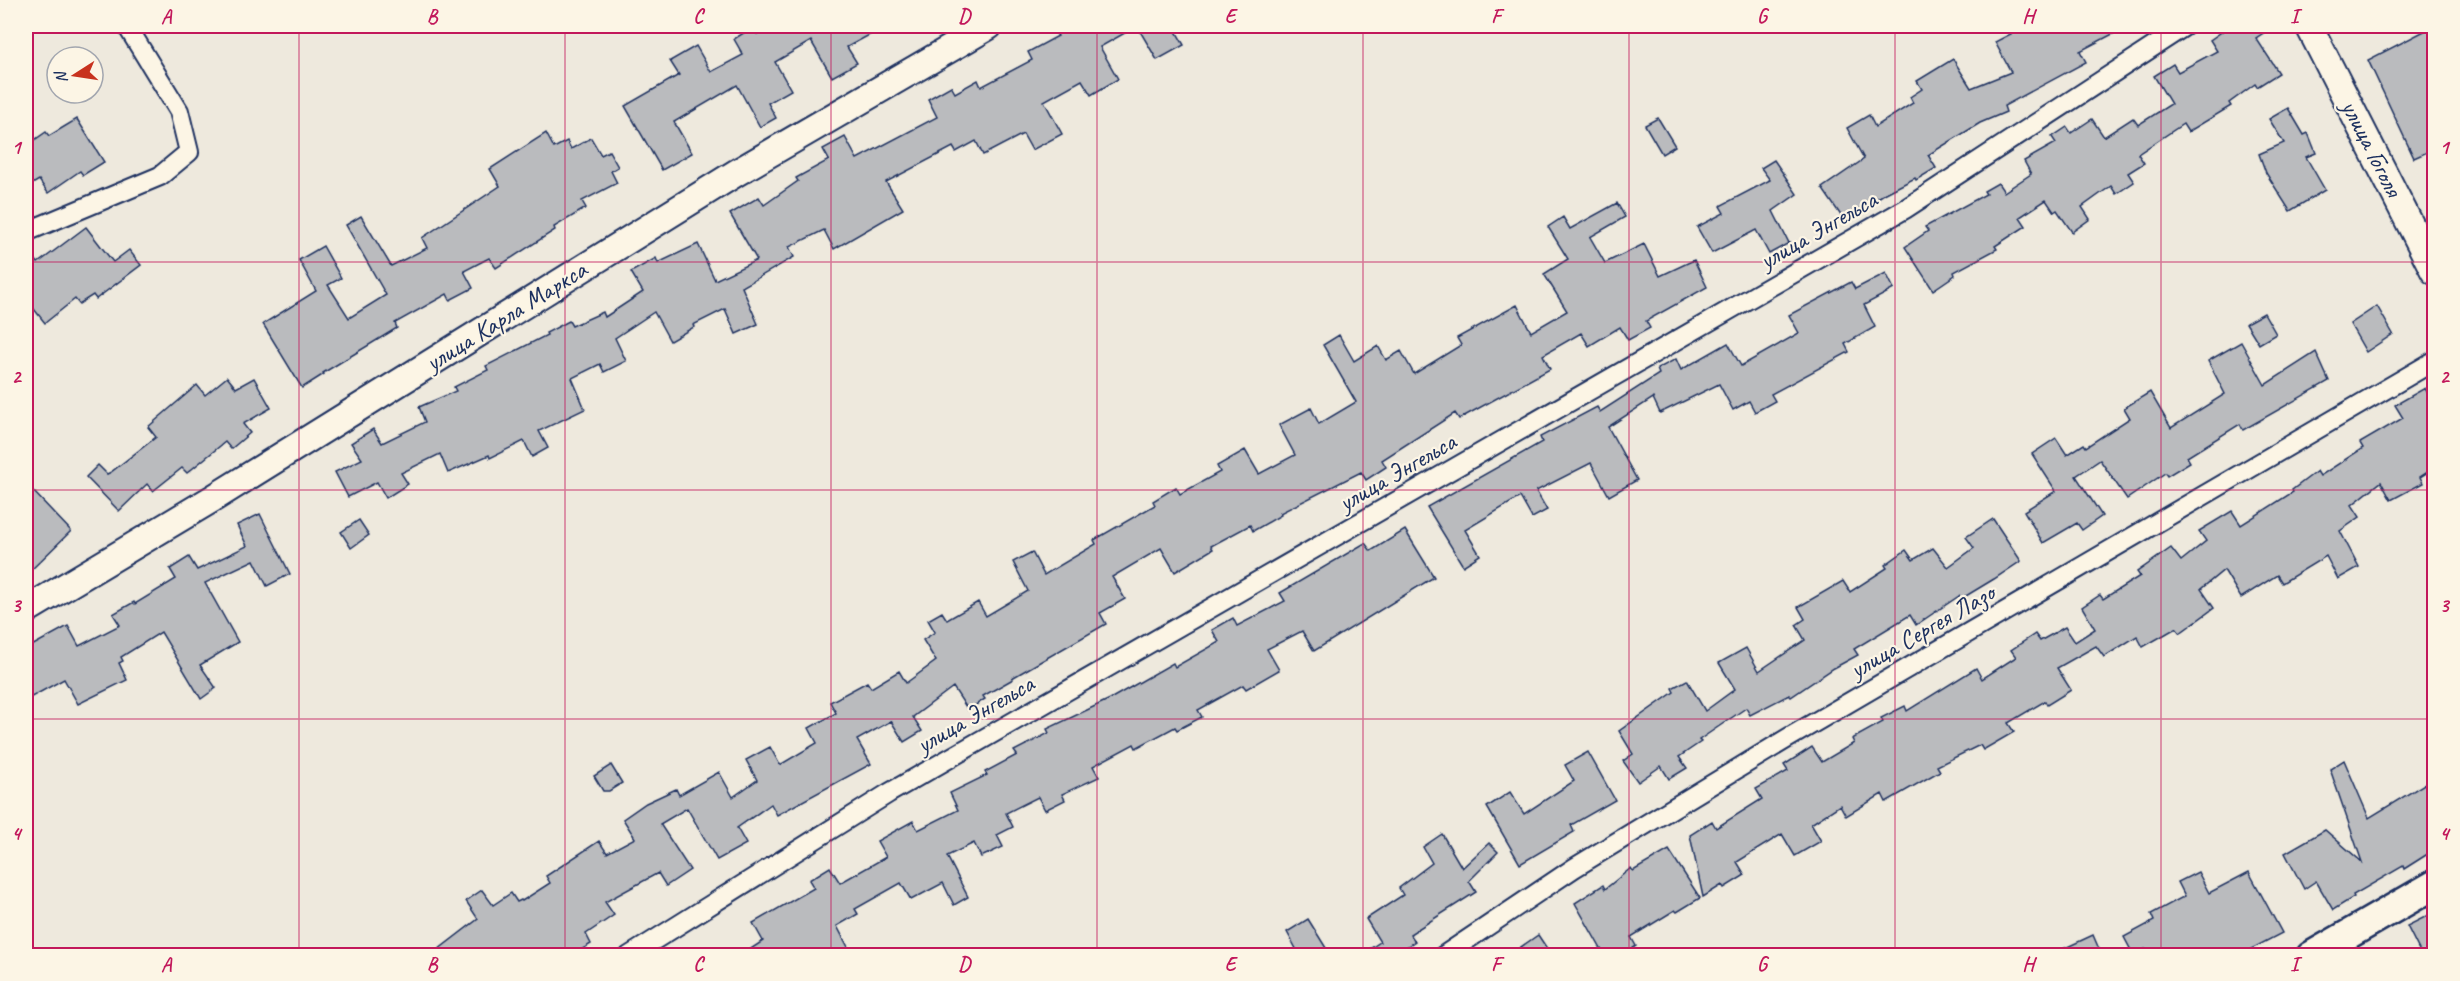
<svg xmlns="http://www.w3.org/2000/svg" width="2460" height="981" viewBox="0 0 2460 981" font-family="Caveat,sans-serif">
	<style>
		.building { fill: #babbbe; stroke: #1b2f5e; stroke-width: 1.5 }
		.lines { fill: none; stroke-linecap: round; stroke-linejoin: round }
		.street-casing { stroke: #1b2f5e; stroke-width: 22 }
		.secondary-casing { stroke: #1b2f5e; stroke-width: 30 }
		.primary-casing { stroke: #1b2f5e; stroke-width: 33 }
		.street { stroke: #fcf5e5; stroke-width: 18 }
		.secondary { stroke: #fcf5e5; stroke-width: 26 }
		.primary { stroke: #fcf5e5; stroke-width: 28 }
		.grid { fill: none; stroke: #c2185b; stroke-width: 1.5; stroke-opacity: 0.55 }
		.labels { text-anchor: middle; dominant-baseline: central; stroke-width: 4.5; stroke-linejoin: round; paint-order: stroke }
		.street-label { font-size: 26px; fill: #1b2f5e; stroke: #fcf5e5 }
		.neatline { fill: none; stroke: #c2185b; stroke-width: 2 }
		.grid-label { font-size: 20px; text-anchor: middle; font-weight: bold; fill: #c2185b }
	</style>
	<rect width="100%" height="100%" fill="#eee9dd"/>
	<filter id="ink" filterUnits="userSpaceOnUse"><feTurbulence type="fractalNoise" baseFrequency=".0167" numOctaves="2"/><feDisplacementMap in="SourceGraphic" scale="12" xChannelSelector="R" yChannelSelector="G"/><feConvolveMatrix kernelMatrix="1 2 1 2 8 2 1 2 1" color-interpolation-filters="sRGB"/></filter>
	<g filter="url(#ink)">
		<g class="building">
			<path d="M772 26H886L847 47 857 63 832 77 811 41 775 62 791 90 768 103 776 118 760 127 737 85 674 122 692 153 662 170 625 106 679 75 670 61 696 46 711 72 743 55 734 39 753 27 757 34Z"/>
			<path d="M1063 26H1173L1184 45 1157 60 1137 26 1100 47 1118 79 1091 95 1082 80 1044 101 1062 134 1032 150 1023 134 983 155 976 141 956 152 953 147 886 182 903 209 834 249 824 230 789 247 794 257 742 287 758 324 736 334 725 309 693 325 694 327 670 341 654 312 615 338 626 361 604 372 600 364 572 378 585 409 539 431 548 448 532 457 524 441 490 458 489 455 448 473 440 454 401 473 408 484 386 498 377 482 348 497 335 472 362 459 351 443 373 429 382 443 425 422 419 407 456 391 454 387 488 370 486 366 547 335 546 333 569 321 572 326 603 312 605 317 643 292 631 272 656 258 658 263 698 244 715 280 757 260 730 214 759 197 764 205 798 181 796 178 829 160 823 149 845 137 857 159 937 117 928 99 951 86 955 93 978 80 981 87 1032 60 1028 52 1058 36 1054 31Z"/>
			<path d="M2026 26H2128L2080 51 2086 62 2004 106 2006 112 1980 123 1928 155 1936 168 1916 180 1915 178 1884 194 1844 220 1822 188 1864 159 1847 128 1869 115 1875 127 1913 103 1910 97 1922 89 1917 81 1953 59 1971 88 2011 72 1995 42Z"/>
			<path d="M2230 26H2274L2256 38 2279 73 2257 87 2255 84 2229 103 2231 106 2188 132 2183 124 2138 154 2144 163 2128 173 2134 182 2116 194 2111 186 2082 207 2090 219 2072 232 2057 210 2054 212 2046 200 2020 217 2026 226 1995 246 1997 249 1954 272 1955 275 1933 290 1905 247 1928 231 1925 227 1986 194 1984 191 1998 183 2004 192 2031 174 2024 161 2056 143 2052 137 2067 127 2071 133 2092 119 2104 137 2133 118 2138 125 2171 104 2154 76 2173 64 2178 72 2217 51 2210 40Z"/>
			<path d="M2434 26V149L2414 158 2368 60Z"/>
			<path d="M2288 108 2304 135 2308 133 2316 153 2306 157 2325 190 2290 211 2266 173 2259 154 2284 143 2269 119Z"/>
			<path d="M1658 118 1675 146 1662 154 1645 125Z"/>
			<path d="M77 119 104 162 83 175 80 171 48 193 39 180 26 188V146L46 132 49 136Z"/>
			<path d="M546 133 554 148 567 141 571 149 591 138 601 155 609 151 618 167 611 171 617 183 582 201 586 208 554 227 555 230 496 268 489 258 464 271 473 288 450 300 447 294 395 323 397 328 323 373 324 374 302 388 263 324 316 291 299 260 323 246 341 278 328 285 349 318 386 295 346 225 361 216 391 266 427 248 422 238 500 186 490 169Z"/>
			<path d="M1774 160 1797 194 1773 211 1789 243 1769 254 1756 230 1712 253 1697 227 1724 213 1720 206 1770 180 1761 168Z"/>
			<path d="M1617 203 1625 217 1590 237 1605 263 1644 244 1660 276 1694 260 1707 287 1646 321 1650 328 1628 340 1620 327 1589 346 1581 333 1543 355 1550 369 1459 419 1455 413 1382 460 1386 467 1366 480 1361 472 1280 513 1281 515 1253 531 1250 525 1211 546 1213 549 1175 572 1161 548 1112 577 1125 599 1100 613 1106 624 1012 678 1013 679 983 696 985 699 968 710 953 687 913 717 922 731 904 742 891 721 857 740 871 764 777 815 771 804 737 828 746 844 717 860 687 808 660 824 690 870 666 886 658 873 605 902 614 915 586 934 591 944 571 956H430L478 919 466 901 482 890 493 905 511 893 517 902 521 900 522 901 550 883 546 876 599 841 607 853 635 838 623 819 646 803 676 789 679 795 719 772 733 797 757 780 746 760 770 747 780 765 817 743 809 728 836 713 830 702 867 682 871 688 899 671 906 683 936 661 923 640 935 632 928 620 942 612 947 620 978 602 986 616 1028 591 1013 562 1032 552 1044 575 1096 544 1094 540 1155 505 1153 501 1176 487 1180 494 1220 472 1217 466 1245 450 1259 474 1295 455 1279 425 1311 408 1319 424 1356 402 1323 345 1339 335 1354 361 1378 346 1386 360 1401 351 1414 374 1461 345 1457 338 1517 305 1531 332 1567 311 1544 274 1568 259 1548 227 1563 217 1570 229Z"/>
			<path d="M86 227 113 262 129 250 141 265 96 299 93 295 79 304 75 299 45 323 26 299V247L38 263Z"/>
			<path d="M1886 273 1894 289 1864 305 1875 327 1845 344 1849 352 1771 394 1775 401 1755 412 1749 401 1733 410 1719 384 1660 413 1653 398 1608 427 1637 480 1609 496 1591 463 1536 491 1547 510 1532 518 1520 497 1465 530 1480 555 1463 566 1427 507 1542 442 1540 437 1597 407 1600 412 1659 374 1657 369 1676 359 1681 370 1728 343 1741 366 1799 333 1789 315 1851 282 1855 289Z"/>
			<path d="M2377 306 2393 334 2366 352 2350 324Z"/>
			<path d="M2264 313 2276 334 2259 344 2246 323Z"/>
			<path d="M2241 342 2265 385 2316 352 2329 381 2243 430 2240 424 2187 457 2190 462 2167 476 2165 473 2127 499 2100 460 2076 476 2102 516 2082 530 2077 523 2043 543 2024 511 2056 491 2032 454 2056 438 2067 455 2084 444 2086 447 2130 418 2124 408 2150 392 2171 428 2225 394 2208 361Z"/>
			<path d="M227 377 236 388 254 378 271 408 243 424 250 433 231 449 225 442 187 473 182 468 153 491 147 484 119 511 86 477 98 465 107 474 111 472 156 437 148 427 197 385 205 395Z"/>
			<path d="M2425 388 2434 406V468L2420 477 2423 483 2391 500 2381 482 2352 505 2360 517 2340 531 2359 567 2338 579 2326 556 2282 583 2277 575 2241 598 2224 570 2201 589 2214 608 2180 633 2176 628 2143 647 2137 636 2104 657 2096 646 2057 668 2071 690 2047 705 2045 701 2008 723 2014 732 1983 750 1980 745 1937 766 1940 771 1886 802 1882 794 1846 816 1840 805 1811 824 1821 841 1795 856 1782 834 1737 862 1745 875 1724 888 1722 885 1703 897 1690 835 1712 821 1716 828 1762 799 1756 789 1788 771 1784 765 1812 747 1822 762 1854 743 1852 739 1883 722 1881 718 1905 706 1907 711 1976 668 1982 679 2016 657 2011 650 2035 634 2040 641 2065 627 2075 642 2095 629 2082 607 2100 595 2103 599 2140 576 2137 572 2171 548 2181 561 2206 541 2199 531 2232 511 2241 525 2293 492 2292 490 2317 471 2320 476 2363 448 2360 443 2403 418 2395 405Z"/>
			<path d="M33 491 71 531 26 575V498Z"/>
			<path d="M260 514 290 574 267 586 254 560 205 583 238 642 200 665 216 688 201 699 161 632 121 657 123 661 119 663 127 680 78 704 64 679 26 700V649L68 626 79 646 120 625 113 614 134 602 135 604 176 579 170 569 189 557 197 570 247 546 237 525Z"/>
			<path d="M1993 519 2021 561 1994 579 1961 599 1959 596 1916 625 1910 615 1854 649 1858 655 1834 668 1791 697 1789 695 1750 715 1746 708 1699 740 1701 742 1679 757 1687 768 1669 779 1661 766 1638 782 1623 761 1633 754 1619 731 1674 692 1672 688 1687 680 1705 711 1735 689 1719 663 1746 648 1759 671 1805 640 1796 625 1805 619 1798 607 1843 581 1850 592 1887 568 1885 565 1906 550 1913 560 1933 548 1948 567 1974 548 1966 537Z"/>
			<path d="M359 520 369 535 351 548 341 532Z"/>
			<path d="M1405 530 1434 577 1314 651 1302 631 1267 649 1279 670 1246 689 1243 685 1198 710 1202 717 1177 730 1175 727 1136 748 1134 744 1093 766 1099 777 1062 794 1065 800 1045 810 1038 797 1006 813 1013 827 997 835 1003 847 981 857 974 843 947 856 968 897 954 905 943 883 911 900 901 883 855 909 858 914 837 926 849 949 836 956H740L763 941 753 923 814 888 809 880 830 867 840 883 886 857 877 841 913 821 918 830 958 810 950 793 987 775 985 772 1017 755 1014 751 1049 733 1047 729 1110 699 1173 663 1175 667 1219 642 1212 630 1233 618 1237 626 1285 601 1280 593 1365 543 1371 551Z"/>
			<path d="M1588 752 1615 800 1571 825 1574 832 1520 864 1487 807 1510 792 1524 814 1574 781 1565 765Z"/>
			<path d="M2344 760 2369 818 2434 778V850L2404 869 2403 866 2353 895 2354 897 2333 910 2316 881 2304 889 2285 853 2325 830 2362 862 2330 769Z"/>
			<path d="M611 765 622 783 609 791H603L594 776Z"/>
			<path d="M1442 834 1462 868 1489 843 1498 852 1469 881 1476 892 1410 934 1415 941 1393 956H1359L1380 942 1366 919 1403 895 1399 888 1432 863 1423 847Z"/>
			<path d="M1669 850 1700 898 1677 912 1675 910 1631 937 1636 946 1621 956H1605L1575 903 1603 885 1605 889 1631 868 1633 871Z"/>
			<path d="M2198 872 2209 893 2249 872 2282 933 2251 949 2255 956H2149L2145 949 2134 956 2124 937 2154 921 2151 914 2185 896 2178 882Z"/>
			<path d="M2429 915 2434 926V956H2422L2407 926Z"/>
			<path d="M1308 919 1331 956H1300L1287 932Z"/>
			<path d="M1538 935 1552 956H1508Z"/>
			<path d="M2093 935 2102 956H2048Z"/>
		</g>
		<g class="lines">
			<g class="street-casing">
				<g id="street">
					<path d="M26 232 160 176 189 152 179 111 127 26"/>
					<path d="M629 956 889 793 1905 209 2185 26"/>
					<path d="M1443 956 1574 868 1788 738 2434 361"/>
				</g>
			</g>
			<g class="secondary-casing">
				<g id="secondary">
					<path d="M2309 26 2434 271"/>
					<path d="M26 610 212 499 736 173 989 26"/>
				</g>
			</g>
			<g class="primary-casing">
				<path id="primary" d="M2311 956 2434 885"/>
			</g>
			<use href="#street" class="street"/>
			<use href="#secondary" class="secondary"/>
			<use href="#primary" class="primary"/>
		</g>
	</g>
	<path class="grid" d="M299 26V956M565 26V956M831 26V956M1097 26V956M1363 26V956M1629 26V956M1895 26V956M2161 26V956M26 262H2434M26 490H2434M26 719H2434"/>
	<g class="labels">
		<g class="street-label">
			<text transform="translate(2372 148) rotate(63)">улица Гоголя</text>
			<text transform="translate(1818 230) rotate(-30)">улица Энгельса</text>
			<text transform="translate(506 316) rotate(-32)">улица Карла Маркса</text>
			<text transform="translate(1397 472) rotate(-30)">улица Энгельса</text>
			<text transform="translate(1922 631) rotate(-30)">улица Сергея Лазо</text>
			<text transform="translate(975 714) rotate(-30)">улица Энгельса</text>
		</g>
	</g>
	<rect width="2460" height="981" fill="none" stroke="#fcf5e5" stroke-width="66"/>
	<g transform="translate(75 75) rotate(258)"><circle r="28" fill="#fcf5e5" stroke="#a2a6af" stroke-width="1.5"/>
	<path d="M0-4.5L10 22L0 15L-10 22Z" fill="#c8321e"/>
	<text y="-9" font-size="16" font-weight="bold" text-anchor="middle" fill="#1b2f5e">N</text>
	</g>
	<rect x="33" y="33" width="2394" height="915" class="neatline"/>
	<g class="grid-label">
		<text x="166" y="23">A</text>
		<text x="432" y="23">B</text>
		<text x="698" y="23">C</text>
		<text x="964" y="23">D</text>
		<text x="1230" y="23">E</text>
		<text x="1496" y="23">F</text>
		<text x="1762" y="23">G</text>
		<text x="2028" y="23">H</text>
		<text x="2294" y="23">I</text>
		<text x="16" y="154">1</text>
		<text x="2444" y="154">1</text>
		<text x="16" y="383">2</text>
		<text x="2444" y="383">2</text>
		<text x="16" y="612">3</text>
		<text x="2444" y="612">3</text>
		<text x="16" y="840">4</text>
		<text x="2444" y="840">4</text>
		<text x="166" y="971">A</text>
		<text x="432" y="971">B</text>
		<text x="698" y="971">C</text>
		<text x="964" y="971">D</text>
		<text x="1230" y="971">E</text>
		<text x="1496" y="971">F</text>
		<text x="1762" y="971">G</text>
		<text x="2028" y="971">H</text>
		<text x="2294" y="971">I</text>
	</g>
</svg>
